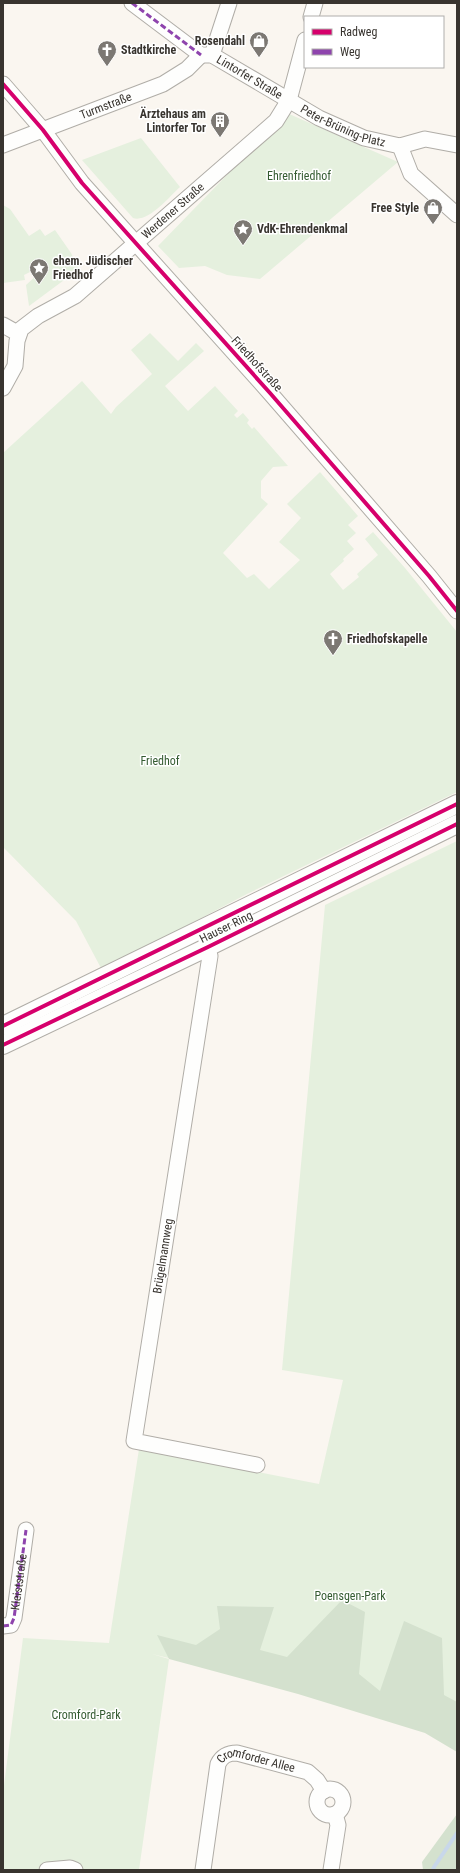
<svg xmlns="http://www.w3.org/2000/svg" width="460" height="1873" viewBox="0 0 460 1873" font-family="'Roboto Condensed',sans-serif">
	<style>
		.green { fill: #e5f0de }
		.forest { fill: #d4e1ce }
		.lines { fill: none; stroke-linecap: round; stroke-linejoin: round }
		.stream { stroke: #c8d7ea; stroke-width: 4 }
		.minor-casing { stroke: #b0ada7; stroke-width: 17 }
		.major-casing { stroke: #b0ada7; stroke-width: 20 }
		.minor { stroke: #fefefd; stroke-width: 15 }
		.major { stroke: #fefefd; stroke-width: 18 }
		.quiet { stroke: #8e44ad; stroke-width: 3; stroke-dasharray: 6 3; stroke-linecap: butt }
		.cycleway-casing { stroke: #fff; stroke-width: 6 }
		.cycleway { stroke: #d6006c; stroke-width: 4 }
		.labels { text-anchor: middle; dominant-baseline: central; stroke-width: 3; stroke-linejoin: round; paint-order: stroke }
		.poi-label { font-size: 12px; font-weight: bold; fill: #38342f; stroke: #fff; text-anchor: start }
		.street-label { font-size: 12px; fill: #38342f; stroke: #fff }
		.park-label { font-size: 12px; fill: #345b31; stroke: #fff }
	</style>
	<rect width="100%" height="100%" fill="#faf6f0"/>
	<g class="green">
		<path d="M287 113 398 162 260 279 227 275 205 266 179 268 158 246Z"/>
		<path d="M141 138 180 187C169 197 148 223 133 218L82 160Z"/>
		<path d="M3 205 10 209 29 236 40 229 45 236 55 230 71 253 79 269 29 306 26 285 36 276 34 270 24 275 25 280 3 283Z"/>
		<path d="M150 333 178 361 196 343 204 351 165 386 188 411 215 386 238 411 234 415 237 418 243 413 249 420 247 423 252 429 254 427 288 466 273 467 261 481V498L268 504 223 553 247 578 254 574 269 589 300 560 279 542 301 518 287 504 320 472 358 516 348 525 356 533 347 541 354 549 343 559 344 561 330 574 343 590 359 577 357 574 378 555 365 539 373 532 405 568 457 632V792L247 894 102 970 76 921 3 847V453L82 381 111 414 116 407 152 374 131 350Z"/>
		<path d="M457 841V1747L426 1731 301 1690 152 1654 169 1659 139 1870H3V1793L23 1638 109 1643 139 1449 319 1484 343 1380 282 1370 325 905Z"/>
	</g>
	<g class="forest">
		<path d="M342 1600 365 1612 359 1674 380 1691 404 1621 442 1638 444 1695 457 1702V1752L425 1733 298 1694 169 1659 157 1635 196 1645 220 1629 217 1606 274 1607 260 1650 287 1657Z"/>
		<path d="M457 1814V1870H423L422 1862Z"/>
	</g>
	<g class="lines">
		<path class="stream" d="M433 1870 434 1867 457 1833"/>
		<g class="minor-casing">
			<g id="minor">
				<path id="s1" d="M132 3 201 55H212L319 118 364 138 400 146 425 139 457 145"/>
				<path d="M311 17 315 3"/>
				<path d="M212 55 229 3"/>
				<path d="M3 84 43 130 82 183 270 393 429 576 457 611"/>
				<path id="s2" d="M3 145 163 84 187 69 201 55"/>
				<path d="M400 146 411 174 457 215"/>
				<path d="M3 325 19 334"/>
				<path id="s3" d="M3 388 15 366 17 341 21 329 38 316 75 296 276 121 289 100 305 40"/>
				<path d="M203 928 210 956 134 1441 257 1465"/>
				<path d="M3 1626 11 1625 14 1618 26 1530"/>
				<circle cx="330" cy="1802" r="13"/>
				<path d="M47 1870 70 1868 75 1870"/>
				<path id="s4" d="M203 1870 218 1764C222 1756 227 1753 237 1753L308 1772 317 1780 324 1791"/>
				<path d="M331 1870 338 1825 335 1814"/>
			</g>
		</g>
		<g class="major-casing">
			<g id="major">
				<path d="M3 1026 457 804"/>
				<path d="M3 1045 208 947 457 824"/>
			</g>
		</g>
		<use href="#minor" class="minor"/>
		<use href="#major" class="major"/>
		<g class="quiet">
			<path d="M132 3 201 55"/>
			<path id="s5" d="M3 1626 11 1625 14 1618 26 1530"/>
		</g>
		<g class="cycleway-casing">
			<g id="cycleway">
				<path d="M3 84 43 130 82 183 270 393 429 576 457 611"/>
				<path d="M3 1026 457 804"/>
				<path d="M3 1045 208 947 457 824"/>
			</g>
		</g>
		<use href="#cycleway" class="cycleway"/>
	</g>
	<defs>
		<g id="shop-pin" transform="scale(1)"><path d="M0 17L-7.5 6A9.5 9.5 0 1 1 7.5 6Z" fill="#7c7873" stroke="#fff"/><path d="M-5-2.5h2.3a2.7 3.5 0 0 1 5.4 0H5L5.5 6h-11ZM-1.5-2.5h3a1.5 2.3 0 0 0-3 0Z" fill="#fff"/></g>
		<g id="church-pin" transform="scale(1)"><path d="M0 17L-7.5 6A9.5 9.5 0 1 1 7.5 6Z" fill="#7c7873" stroke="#fff"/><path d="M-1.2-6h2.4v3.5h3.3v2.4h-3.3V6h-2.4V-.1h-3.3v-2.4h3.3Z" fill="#fff"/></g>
		<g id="building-pin" transform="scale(1)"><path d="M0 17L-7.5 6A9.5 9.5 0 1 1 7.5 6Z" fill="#7c7873" stroke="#fff"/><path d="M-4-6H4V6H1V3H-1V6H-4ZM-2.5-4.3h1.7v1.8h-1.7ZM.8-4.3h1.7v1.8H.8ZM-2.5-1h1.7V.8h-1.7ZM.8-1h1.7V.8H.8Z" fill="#fff"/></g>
		<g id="sight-pin" transform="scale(1)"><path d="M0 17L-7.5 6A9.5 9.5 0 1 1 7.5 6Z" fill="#7c7873" stroke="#fff"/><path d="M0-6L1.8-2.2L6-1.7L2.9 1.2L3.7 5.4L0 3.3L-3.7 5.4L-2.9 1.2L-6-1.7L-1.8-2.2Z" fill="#fff"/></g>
	</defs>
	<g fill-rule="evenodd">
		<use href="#shop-pin" x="259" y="41"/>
		<use href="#church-pin" x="107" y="50"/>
		<use href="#building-pin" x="220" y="121"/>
		<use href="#shop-pin" x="433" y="208"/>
		<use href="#sight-pin" x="243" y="229"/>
		<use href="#sight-pin" x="39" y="268"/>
		<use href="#church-pin" x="333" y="639"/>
	</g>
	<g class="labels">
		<g class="poi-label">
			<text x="245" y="41" text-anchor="end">Rosendahl</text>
			<text x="121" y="50">Stadtkirche</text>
			<text x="206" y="114" text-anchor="end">Ärztehaus am<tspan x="206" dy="14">Lintorfer Tor</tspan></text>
			<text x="419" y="208" text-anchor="end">Free Style</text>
			<text x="257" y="229">VdK-Ehrendenkmal</text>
			<text x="53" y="261">ehem. Jüdischer<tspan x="53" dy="14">Friedhof</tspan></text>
			<text x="347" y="639">Friedhofskapelle</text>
		</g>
		<g class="street-label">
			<text stroke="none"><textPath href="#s1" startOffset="141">Lintorfer Straße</textPath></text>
			<text stroke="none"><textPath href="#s2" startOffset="110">Turmstraße</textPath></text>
			<text stroke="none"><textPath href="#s1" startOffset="247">Peter-Brüning-Platz</textPath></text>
			<text stroke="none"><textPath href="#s3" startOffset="256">Werdener Straße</textPath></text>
			<text transform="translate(257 364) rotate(48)">Friedhofstraße</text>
			<text transform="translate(226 927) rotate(-26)">Hauser Ring</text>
			<text transform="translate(163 1256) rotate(-81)">Brügelmannweg</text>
			<text stroke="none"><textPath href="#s5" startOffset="52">Kleiststraße</textPath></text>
			<text stroke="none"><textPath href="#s4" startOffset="150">Cromforder Allee</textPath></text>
		</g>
		<g class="park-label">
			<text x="299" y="176">Ehrenfriedhof</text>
			<text x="160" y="761">Friedhof</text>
			<text x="350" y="1596">Poensgen-Park</text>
			<text x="86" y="1715">Cromford-Park</text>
		</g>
	</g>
	<rect width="460" height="1873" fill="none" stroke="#38342f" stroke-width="8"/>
	<rect x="304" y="16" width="140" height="52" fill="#ffffff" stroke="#afaeac"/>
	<rect x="312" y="29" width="20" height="6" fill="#d6006c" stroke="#afaeac"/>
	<text x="340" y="36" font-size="12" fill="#38342f">Radweg</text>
	<rect x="312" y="49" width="20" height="6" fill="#8e44ad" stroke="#afaeac"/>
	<text x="340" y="56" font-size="12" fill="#38342f">Weg</text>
</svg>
